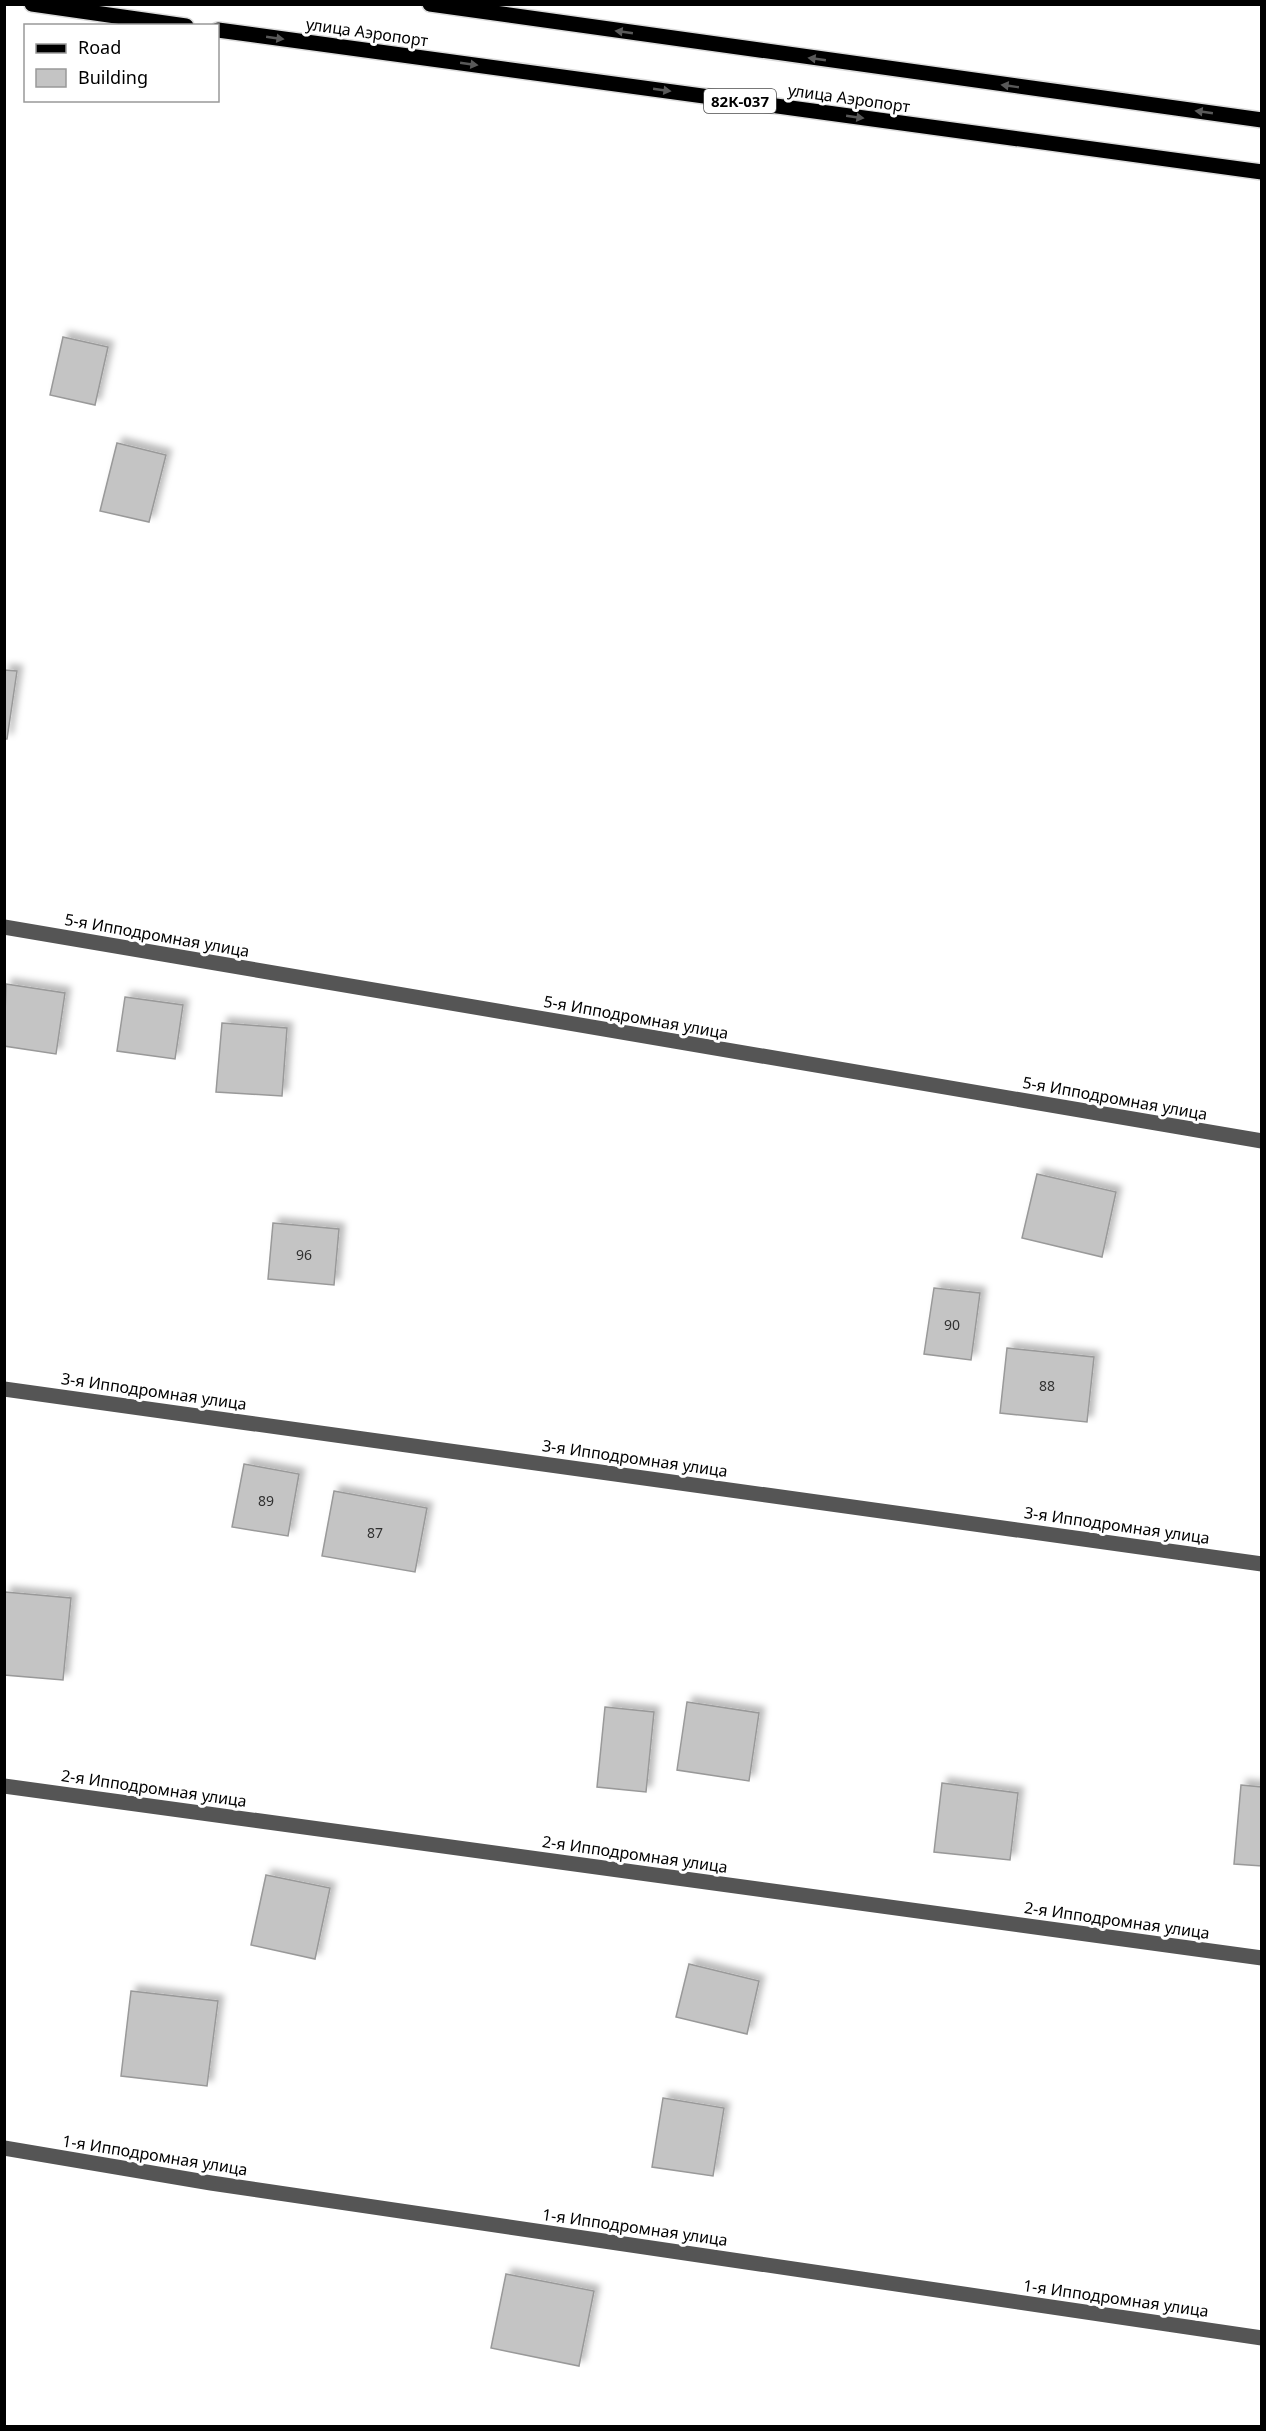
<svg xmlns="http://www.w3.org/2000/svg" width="1266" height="2431" viewBox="0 0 1266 2431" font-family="'Noto Sans',sans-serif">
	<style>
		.building { fill: #c4c4c4; stroke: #999; stroke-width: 1.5; filter: url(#shadow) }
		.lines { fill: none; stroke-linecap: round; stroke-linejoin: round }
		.major-casing { stroke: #dbdbdb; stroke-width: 18 }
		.minor { stroke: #555; stroke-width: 15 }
		.major { stroke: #000; stroke-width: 15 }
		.oneway { fill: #595959 }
		.labels { text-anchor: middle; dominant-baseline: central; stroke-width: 6; stroke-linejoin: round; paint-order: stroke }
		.number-label { font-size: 14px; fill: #313131 }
		.shield { fill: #fff; stroke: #4c4c4c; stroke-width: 1.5 }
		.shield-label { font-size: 15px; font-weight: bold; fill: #000 }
		.street-label { font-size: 16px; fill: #000; stroke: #fff }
	</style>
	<defs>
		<filter id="shadow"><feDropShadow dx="5.5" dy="-5.5" stdDeviation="3" flood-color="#0004"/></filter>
	</defs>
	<rect width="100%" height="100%" fill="#fff"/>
	<g class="building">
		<path d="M63 337 108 347 95 405 50 395Z"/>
		<path d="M117 443 166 455 149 522 100 511Z"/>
		<path d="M4 670 17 671 7 739H4Z"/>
		<path d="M6 984 65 993 56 1054 4 1046Z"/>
		<path d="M125 997 183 1005 175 1059 117 1051Z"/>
		<path d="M222 1023 287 1028 282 1096 216 1092Z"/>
		<path d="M1037 1174 1116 1192 1102 1257 1022 1238Z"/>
		<path d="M273 1223 339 1229 334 1285 268 1279Z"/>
		<path d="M934 1288 980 1293 971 1360 924 1354Z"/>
		<path d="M1007 1348 1094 1357 1087 1422 1000 1413Z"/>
		<path d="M244 1464 299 1474 288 1536 232 1527Z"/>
		<path d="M334 1491 427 1508 415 1572 322 1556Z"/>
		<path d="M5 1592 71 1598 63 1680 4 1675Z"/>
		<path d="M687 1702 759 1713 749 1781 677 1770Z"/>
		<path d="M605 1707 654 1712 646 1792 597 1787Z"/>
		<path d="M942 1783 1018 1793 1010 1860 934 1852Z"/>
		<path d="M1241 1785 1262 1787V1866L1234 1864Z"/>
		<path d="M266 1875 330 1888 315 1959 251 1945Z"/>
		<path d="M689 1964 759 1981 747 2034 676 2017Z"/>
		<path d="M131 1991 218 2001 207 2086 121 2076Z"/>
		<path d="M663 2098 724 2108 713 2176 652 2167Z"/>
		<path d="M506 2274 594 2291 579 2366 491 2348Z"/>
	</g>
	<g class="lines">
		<g class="major-casing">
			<g id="major">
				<path d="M32 4 186 26"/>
				<path d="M430 4 1262 120"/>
				<path d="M218 30 1262 172"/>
			</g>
		</g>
		<g class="minor">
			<path d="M4 927 1262 1141"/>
			<path d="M4 1389 1262 1564"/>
			<path d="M4 1786 1262 1958"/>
			<path d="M4 2148 211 2183 1262 2338"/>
		</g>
		<use href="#major" class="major"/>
	</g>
	<defs><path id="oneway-solid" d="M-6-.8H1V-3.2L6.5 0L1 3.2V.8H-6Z" transform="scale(1.5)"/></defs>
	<g class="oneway">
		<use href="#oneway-solid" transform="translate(624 32) rotate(-172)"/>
		<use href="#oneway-solid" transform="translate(275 38) rotate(8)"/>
		<use href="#oneway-solid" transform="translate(817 59) rotate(-172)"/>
		<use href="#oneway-solid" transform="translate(469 64) rotate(8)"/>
		<use href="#oneway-solid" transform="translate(1010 86) rotate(-172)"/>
		<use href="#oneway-solid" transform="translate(662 90) rotate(8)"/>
		<use href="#oneway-solid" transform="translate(1204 112) rotate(-172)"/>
		<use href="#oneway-solid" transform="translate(855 117) rotate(8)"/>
	</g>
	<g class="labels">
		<g class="number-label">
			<text x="304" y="1254">96</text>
			<text x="952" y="1324">90</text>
			<text x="1047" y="1385">88</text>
			<text x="266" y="1500">89</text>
			<text x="375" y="1532">87</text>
		</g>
		<rect class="shield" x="704" y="89" width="72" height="24" rx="4.5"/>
		<g class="shield-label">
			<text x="740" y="101">82К-037</text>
		</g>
		<g class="street-label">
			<text transform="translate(367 32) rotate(8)">улица Аэропорт</text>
			<text transform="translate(849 98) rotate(8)">улица Аэропорт</text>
			<text transform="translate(157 935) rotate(10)">5-я Ипподромная улица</text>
			<text transform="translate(636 1017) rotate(10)">5-я Ипподромная улица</text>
			<text transform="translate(1115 1098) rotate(10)">5-я Ипподромная улица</text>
			<text transform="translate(154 1391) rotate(8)">3-я Ипподромная улица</text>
			<text transform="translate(635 1458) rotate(8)">3-я Ипподромная улица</text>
			<text transform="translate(1117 1525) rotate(8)">3-я Ипподромная улица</text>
			<text transform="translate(154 1788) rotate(8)">2-я Ипподромная улица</text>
			<text transform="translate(635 1854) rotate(8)">2-я Ипподромная улица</text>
			<text transform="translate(1117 1920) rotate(8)">2-я Ипподромная улица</text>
			<text transform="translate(155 2155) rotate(9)">1-я Ипподромная улица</text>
			<text transform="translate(635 2227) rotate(8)">1-я Ипподромная улица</text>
			<text transform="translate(1116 2298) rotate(8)">1-я Ипподромная улица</text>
		</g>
	</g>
	<rect width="1266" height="2431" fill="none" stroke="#000000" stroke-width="12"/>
	<rect x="24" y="24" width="195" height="78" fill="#ffffff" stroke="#999999" stroke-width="1.5"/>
	<rect x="36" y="44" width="30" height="9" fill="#000000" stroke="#999999" stroke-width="1.5"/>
	<text x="78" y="54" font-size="18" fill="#000000">Road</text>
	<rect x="36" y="69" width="30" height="18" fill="#c4c4c4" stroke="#999999" stroke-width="1.5"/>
	<text x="78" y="84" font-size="18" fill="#000000">Building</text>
</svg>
